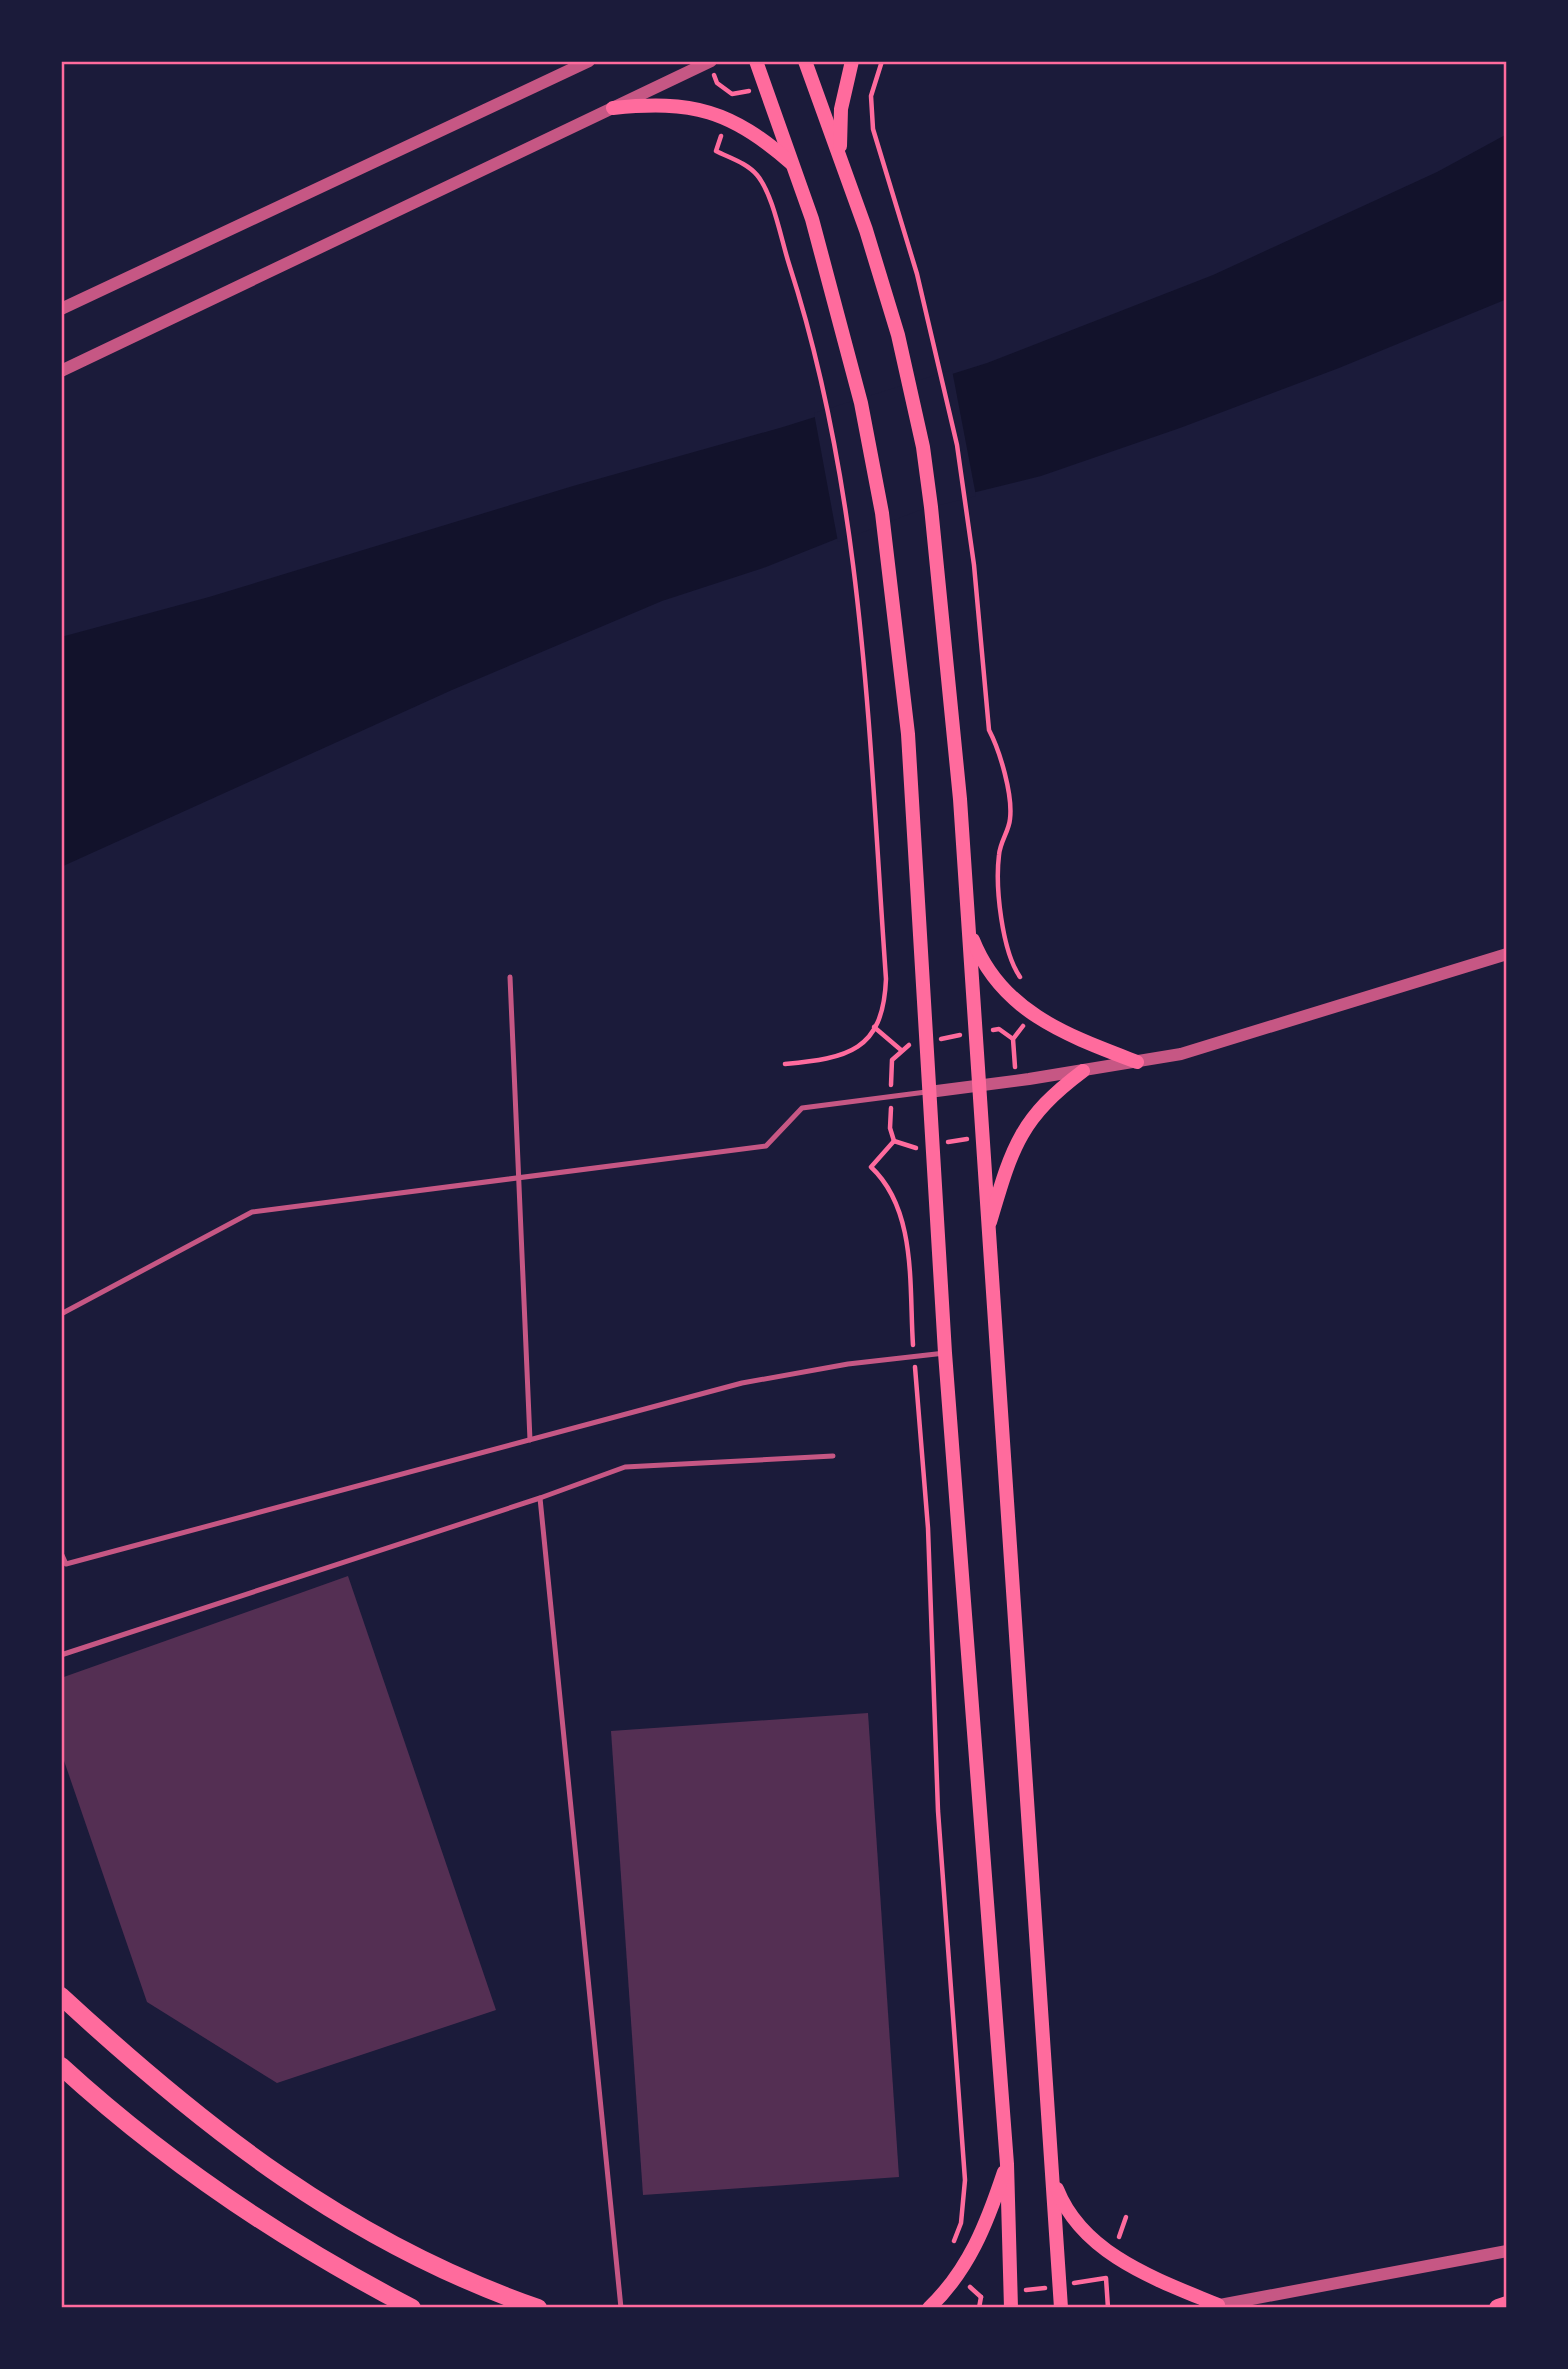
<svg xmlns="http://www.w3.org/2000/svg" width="1568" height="2369" viewBox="0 0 1568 2369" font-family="'Noto Sans',sans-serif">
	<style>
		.water { fill: #12122b }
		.pier { fill: #1b1b3a }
		.building { fill: #542f53 }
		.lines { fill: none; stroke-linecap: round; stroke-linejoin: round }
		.path { stroke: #ff6b9d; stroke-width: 4.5 }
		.service { stroke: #c65784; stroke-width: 5 }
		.tertiary { stroke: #c65784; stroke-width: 12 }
		.secondary { stroke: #ff6b9d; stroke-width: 14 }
		.primary { stroke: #ff6b9d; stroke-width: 18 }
		.neatline { fill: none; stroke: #ff6b9d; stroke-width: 2.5 }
	</style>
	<rect width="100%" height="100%" fill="#1b1b3a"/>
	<path class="water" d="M1507 134V299L1339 368 1180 428 1041 476 919 506 766 567 662 601 452 690 61 867V637L209 597 573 486 783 427 987 363 1213 275 1437 172Z"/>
	<path class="pier" d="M952 370 976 496 920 510 838 542 814 413Z"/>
	<g class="building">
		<path d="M348 1576 496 2010 277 2083 147 2002 61 1752V1678Z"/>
		<path d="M868 1713 899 2177 643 2195 611 1731Z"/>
	</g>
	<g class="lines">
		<g class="path">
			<path d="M882 61 871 96 873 129 917 274 957 445 974 565 989 730C1000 751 1013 795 1010 819 1009 831 1000 842 999 855 995 887 1002 951 1020 977"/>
			<path d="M714 75 717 83 732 94 749 91"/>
			<path d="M721 136 716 151C730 158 747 163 757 175 773 194 781 239 789 264 864 495 869 739 886 979 883 1052 847 1058 785 1064"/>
			<path d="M874 1027 901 1050"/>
			<path d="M993 1030 999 1029 1013 1039"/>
			<path d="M941 1039 960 1035"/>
			<path d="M1015 1067 1013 1039 1023 1026"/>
			<path d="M891 1085 892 1060 909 1045"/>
			<path d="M891 1108 890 1128 894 1141"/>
			<path d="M894 1141 916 1148"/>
			<path d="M894 1141 871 1167C917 1210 909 1286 913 1345"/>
			<path d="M948 1142 967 1139"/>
			<path d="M915 1367 928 1528 938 1811 965 2180 961 2223 954 2241"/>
			<path d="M1119 2237 1126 2217"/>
			<path d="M1074 2283 1106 2278 1108 2308"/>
			<path d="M970 2287 981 2297"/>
			<path d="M1026 2290 1045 2288"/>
			<path d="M979 2308 981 2297"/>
		</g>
		<g class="service">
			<path d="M510 977 530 1440"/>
			<path d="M61 1314 252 1212 766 1146 802 1108 926 1092"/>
			<path d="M540 1498 621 2308"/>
			<path d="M61 1553 66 1564 742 1383 848 1364 945 1353"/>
			<path d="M61 1655 540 1498 625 1467 833 1456"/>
		</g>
		<g class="tertiary">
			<path d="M61 309 589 61"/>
			<path d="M61 371 711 61"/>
			<path d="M929 1092 1029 1079 1181 1054 1507 954"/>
			<path d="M1204 2308 1507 2251"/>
		</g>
		<g class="secondary">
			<path d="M756 61 812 219 861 403 882 513 908 734 945 1353 1007 2164 1011 2308"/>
			<path d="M805 61 866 230 898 335 923 447 931 507 960 799 1061 2308"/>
			<path d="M613 108C692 100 731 110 791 163"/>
			<path d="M840 146 841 109 852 61"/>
			<path d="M973 940C1002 1013 1069 1036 1137 1062"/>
			<path d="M990 1222C1012 1148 1019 1119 1083 1071"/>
			<path d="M1057 2189C1083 2255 1158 2280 1218 2305"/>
			<path d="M929 2308C969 2270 987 2223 1004 2172"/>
		</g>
		<g class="primary">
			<path d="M61 1996C205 2129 350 2243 538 2308"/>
			<path d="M61 2066C167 2163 285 2242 412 2308"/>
			<path d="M1498 2308 1507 2305"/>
		</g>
	</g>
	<rect width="1568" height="2369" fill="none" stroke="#1b1b3a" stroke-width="126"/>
	<rect x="63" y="63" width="1442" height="2243" class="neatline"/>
</svg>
